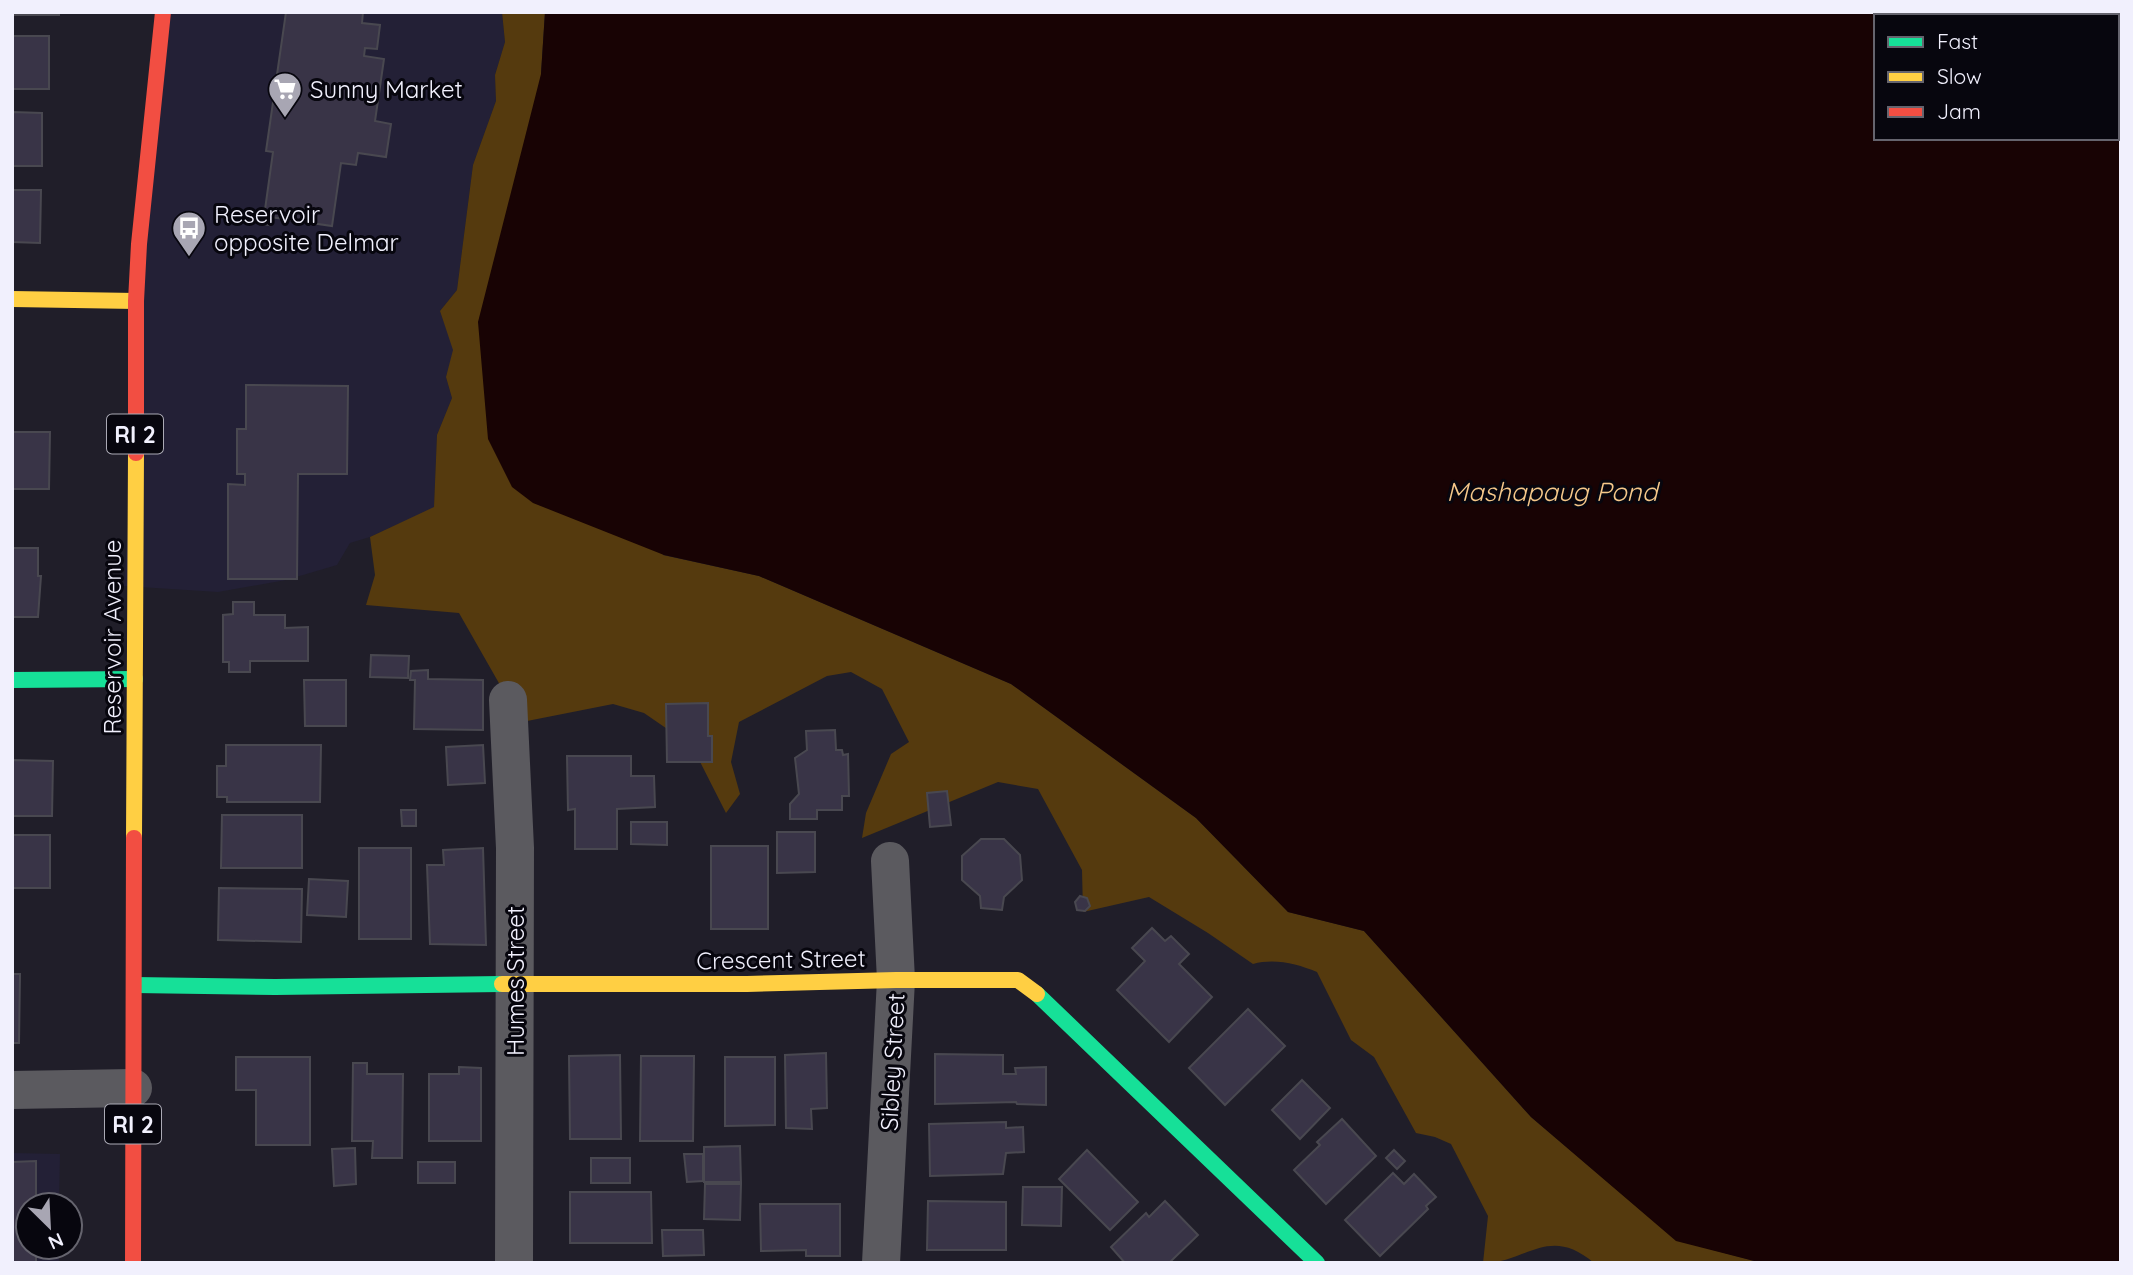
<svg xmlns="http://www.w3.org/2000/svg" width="2133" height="1275" viewBox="0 0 2133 1275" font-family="Quicksand,sans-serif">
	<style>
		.built { fill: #232036 }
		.forest { fill: #553a0e }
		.water { fill: #180304; fill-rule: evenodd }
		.building { fill: #393447; stroke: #494850; stroke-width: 2 }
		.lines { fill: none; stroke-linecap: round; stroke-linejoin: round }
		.street { stroke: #5b5a5f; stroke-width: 38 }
		.fast { stroke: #16e098; stroke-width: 16 }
		.slow { stroke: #ffcf43; stroke-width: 16 }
		.jam { stroke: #f24e42; stroke-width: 16 }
		.labels { text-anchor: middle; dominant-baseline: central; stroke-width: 6; stroke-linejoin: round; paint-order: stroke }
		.shield { fill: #07060e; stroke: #abaab5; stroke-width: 2 }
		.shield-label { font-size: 23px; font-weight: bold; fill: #f1f0fd }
		.poi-label { font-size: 24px; fill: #f1f0fd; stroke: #07060e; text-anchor: start }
		.street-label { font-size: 24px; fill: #f1f0fd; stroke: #07060e }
		.water-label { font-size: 26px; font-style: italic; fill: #f6c88a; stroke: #07060e }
	</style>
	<rect width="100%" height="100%" fill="#201e29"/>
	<g class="built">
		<path d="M161 12H502L505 42 495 75 496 101 473 165 457 290 440 311 454 350 446 377 452 398 437 435 434 508 370 537 350 543 337 565 286 580 218 592 124 586Z"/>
		<path d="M12 1153 60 1154 59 1205H28V1247H59V1263H12Z"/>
	</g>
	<path class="forest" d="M502 12H545L541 74 663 555 759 576 1011 684 1196 818 1288 912 1364 931 1531 1117 1676 1240 1762 1263H1594C1549 1224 1526 1263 1483 1263L1488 1216 1451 1144 1435 1137 1416 1133 1374 1057 1351 1040 1317 972C1297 964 1275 958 1253 964L1208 933 1149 897 1083 912 1082 870 1038 789 998 782 862 838 866 813 891 754 909 742 882 689 851 672 827 676 739 722 731 762 740 794 726 813 692 746 644 713 613 704 517 723 508 699 459 613 366 605 375 575 370 537 434 507 437 435 452 398 446 377 453 350 440 311 457 290 473 165 496 101 495 75 505 42Z"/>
	<path class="water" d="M545 12H2121V1263H1762L1676 1241 1531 1117 1364 931 1288 912 1196 818 1011 684 759 576 664 555 533 503 512 487 488 439 478 322 541 74ZM1876 16H2117V138H1876Z"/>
	<g class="building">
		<rect x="12" y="12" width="47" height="3"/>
		<path d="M286 12H363L362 23 380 25 377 49 365 48 364 56 384 59 375 121 391 124 386 157 358 153 356 165 341 163 332 226 270 217 269 225 263 224 273 152 266 151Z"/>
		<rect x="12" y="36" width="37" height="53"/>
		<path d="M12 112 42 113V166H12Z"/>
		<path d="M12 190H41L40 243 12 242Z"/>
		<path d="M246 385 348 386 347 474H298L297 579H228V484L245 485V474H237V429H246Z"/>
		<path d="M12 432H50L49 489H12Z"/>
		<path d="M12 548H38V576H41L38 617H12Z"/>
		<path d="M233 602H254V615H285V628L308 627V661H250V672H229V662H223V615L233 614Z"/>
		<path d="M371 655 409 656 408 678 370 677Z"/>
		<path d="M428 670V679L483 680V730L414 729 415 680H410L411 671Z"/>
		<path d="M304 680H346V726H305Z"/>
		<path d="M708 703V736H712V762H667L666 704Z"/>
		<path d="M835 730 836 750H842L843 755 848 754 849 796H842V810H817V819H790V804L799 794 795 758 807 750 806 731Z"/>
		<path d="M226 745H321L320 802H227V797H217V766H226Z"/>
		<path d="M483 745 485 783 448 785 446 747Z"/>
		<path d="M567 756H631V776H654L655 807 617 809V849H575V809L568 810Z"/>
		<path d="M12 760 53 761 52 816H12Z"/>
		<path d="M947 791 951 825 930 827 927 793Z"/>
		<path d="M401 810H416V826H402Z"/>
		<path d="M222 815H302V868H221Z"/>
		<path d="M631 822H667V845L631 844Z"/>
		<path d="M777 832H815V872L777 873Z"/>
		<rect x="12" y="835" width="38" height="53"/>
		<path d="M981 839H1004L1020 855 1022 880 1004 897 1002 910 981 908 980 896 962 880V856Z"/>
		<rect x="711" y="846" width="57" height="83"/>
		<rect x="359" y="848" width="52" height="91"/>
		<path d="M483 848 486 945 430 944 427 865H444L443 850Z"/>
		<path d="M309 879 348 881 346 917 307 915Z"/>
		<path d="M219 888 302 889 301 942 218 940Z"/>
		<path d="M1080 896 1087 898 1090 906 1085 911 1077 910 1075 902Z"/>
		<path d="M1152 928 1165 941 1171 936 1189 954 1179 964 1212 997 1169 1042 1117 990 1145 961 1132 948Z"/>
		<path d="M12 974H20L19 1043H12Z"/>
		<path d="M1248 1009 1285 1046 1225 1105 1189 1068Z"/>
		<path d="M826 1053 827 1108 811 1109 812 1129 786 1128 785 1055Z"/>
		<path d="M935 1054 1003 1055V1074H1016L1015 1068 1046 1067V1105L1017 1104 1016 1102 935 1104Z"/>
		<path d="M620 1055 621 1139H570L569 1056Z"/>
		<path d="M641 1056H694L693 1141H640Z"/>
		<path d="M236 1057H310V1145H256V1090H236Z"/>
		<path d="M725 1057H775V1125L725 1126Z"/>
		<path d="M353 1063H367V1074H403L402 1158H372L373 1141H352Z"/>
		<path d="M459 1067 481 1068V1141H429V1074H459Z"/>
		<path d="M1302 1080 1330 1108 1300 1139 1272 1110Z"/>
		<path d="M1342 1119 1376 1156 1326 1204 1294 1170 1320 1145 1317 1142Z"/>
		<path d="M1006 1122V1128L1023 1127 1024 1152 1006 1153 1003 1174 930 1176 929 1124Z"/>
		<path d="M740 1146 741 1182H704V1147Z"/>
		<path d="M355 1148 356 1184 334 1186 332 1149Z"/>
		<path d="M1087 1150 1138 1202 1110 1230 1059 1179Z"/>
		<path d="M1394 1150 1405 1161 1397 1169 1386 1158Z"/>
		<path d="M684 1154H703V1181L687 1182Z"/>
		<rect x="591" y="1158" width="39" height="25"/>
		<path d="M36 1161V1205H28V1247H36V1263H12V1162Z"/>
		<rect x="418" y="1162" width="37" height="21"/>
		<path d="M1393 1173 1404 1184 1414 1174 1436 1197 1426 1206 1428 1209 1380 1256 1345 1220Z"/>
		<path d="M705 1184H741L740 1220 704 1219Z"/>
		<path d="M1023 1187H1062L1061 1226 1022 1225Z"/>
		<path d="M570 1192H651L652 1243H570Z"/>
		<path d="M928 1201 1006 1202V1250H927Z"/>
		<path d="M1165 1201 1198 1235 1169 1263H1125L1111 1247 1146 1213 1149 1217Z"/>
		<path d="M760 1204H840V1256H806V1250L761 1251Z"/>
		<path d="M662 1230H703L704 1255 663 1256Z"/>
		<path d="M419 1262H482V1263Z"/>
	</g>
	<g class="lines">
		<g class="street">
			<path d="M508 700 515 848 514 1263"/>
			<path d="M12 1090 133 1088"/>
			<path d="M881 1263 896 980 890 861"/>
		</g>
		<g class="fast">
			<path d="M12 680 135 679"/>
			<path d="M134 985 275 987 502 984"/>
			<path d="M1037 994 1317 1263"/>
		</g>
		<g class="slow">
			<path d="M12 299 136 301"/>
			<path d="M134 838 136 453"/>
			<path d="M502 984H747L896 980H1018L1037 994"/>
		</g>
		<g class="jam">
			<path d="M136 453V301L139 244 163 12"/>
			<path d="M133 1263 134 838"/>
		</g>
	</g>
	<defs>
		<g id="supermarket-pin" transform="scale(1.75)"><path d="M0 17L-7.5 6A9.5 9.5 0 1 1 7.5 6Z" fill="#a8a6b3" stroke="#07060e"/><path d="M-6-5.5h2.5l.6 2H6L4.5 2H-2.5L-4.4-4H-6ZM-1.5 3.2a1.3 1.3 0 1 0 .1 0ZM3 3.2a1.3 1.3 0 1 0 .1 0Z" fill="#fff"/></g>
		<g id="bus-pin" transform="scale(1.75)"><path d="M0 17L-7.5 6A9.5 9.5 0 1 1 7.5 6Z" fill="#a8a6b3" stroke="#07060e"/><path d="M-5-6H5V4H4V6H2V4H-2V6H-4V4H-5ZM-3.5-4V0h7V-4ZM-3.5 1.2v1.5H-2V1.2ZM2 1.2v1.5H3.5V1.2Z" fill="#fff"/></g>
	</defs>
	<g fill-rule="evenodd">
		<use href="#supermarket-pin" x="285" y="89"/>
		<use href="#bus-pin" x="189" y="228"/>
	</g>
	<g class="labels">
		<g class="shield">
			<rect x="107" y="414.5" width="56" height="39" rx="5"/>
			<rect x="105" y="1104.5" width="56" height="39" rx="5"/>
		</g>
		<g class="shield-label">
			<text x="135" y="434">RI 2</text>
			<text x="133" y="1124">RI 2</text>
		</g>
		<g class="poi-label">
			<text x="310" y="89">Sunny Market</text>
			<text x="214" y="214">Reservoir<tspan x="214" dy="28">opposite Delmar</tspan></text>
		</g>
		<g class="street-label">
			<text transform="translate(112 637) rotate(-90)">Reservoir Avenue</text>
			<text transform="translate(781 959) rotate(-1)">Crescent Street</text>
			<text transform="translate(515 981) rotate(-90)">Humes Street</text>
			<text transform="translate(892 1062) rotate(-87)">Sibley Street</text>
		</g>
		<g class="water-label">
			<text x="1552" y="491">Mashapaug Pond</text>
		</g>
	</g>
	<rect width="2133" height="1275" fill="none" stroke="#f1f0fd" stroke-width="28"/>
	<rect x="1874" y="14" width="245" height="126" fill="#07060e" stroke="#65646e" stroke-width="2"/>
	<rect x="1888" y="37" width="35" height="10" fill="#16e098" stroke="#65646e" stroke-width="2"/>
	<text x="1937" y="49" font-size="21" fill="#f1f0fd">Fast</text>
	<rect x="1888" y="72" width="35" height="10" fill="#ffcf43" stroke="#65646e" stroke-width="2"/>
	<text x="1937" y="84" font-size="21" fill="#f1f0fd">Slow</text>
	<rect x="1888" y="107" width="35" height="10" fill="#f24e42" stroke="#65646e" stroke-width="2"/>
	<text x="1937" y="119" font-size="21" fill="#f1f0fd">Jam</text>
	<g transform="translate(49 1226) rotate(156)"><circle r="33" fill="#07060e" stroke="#65646e" stroke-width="2"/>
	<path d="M0-5L12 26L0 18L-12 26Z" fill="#a8a6b3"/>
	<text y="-10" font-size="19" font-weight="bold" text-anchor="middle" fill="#f1f0fd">N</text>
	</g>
</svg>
